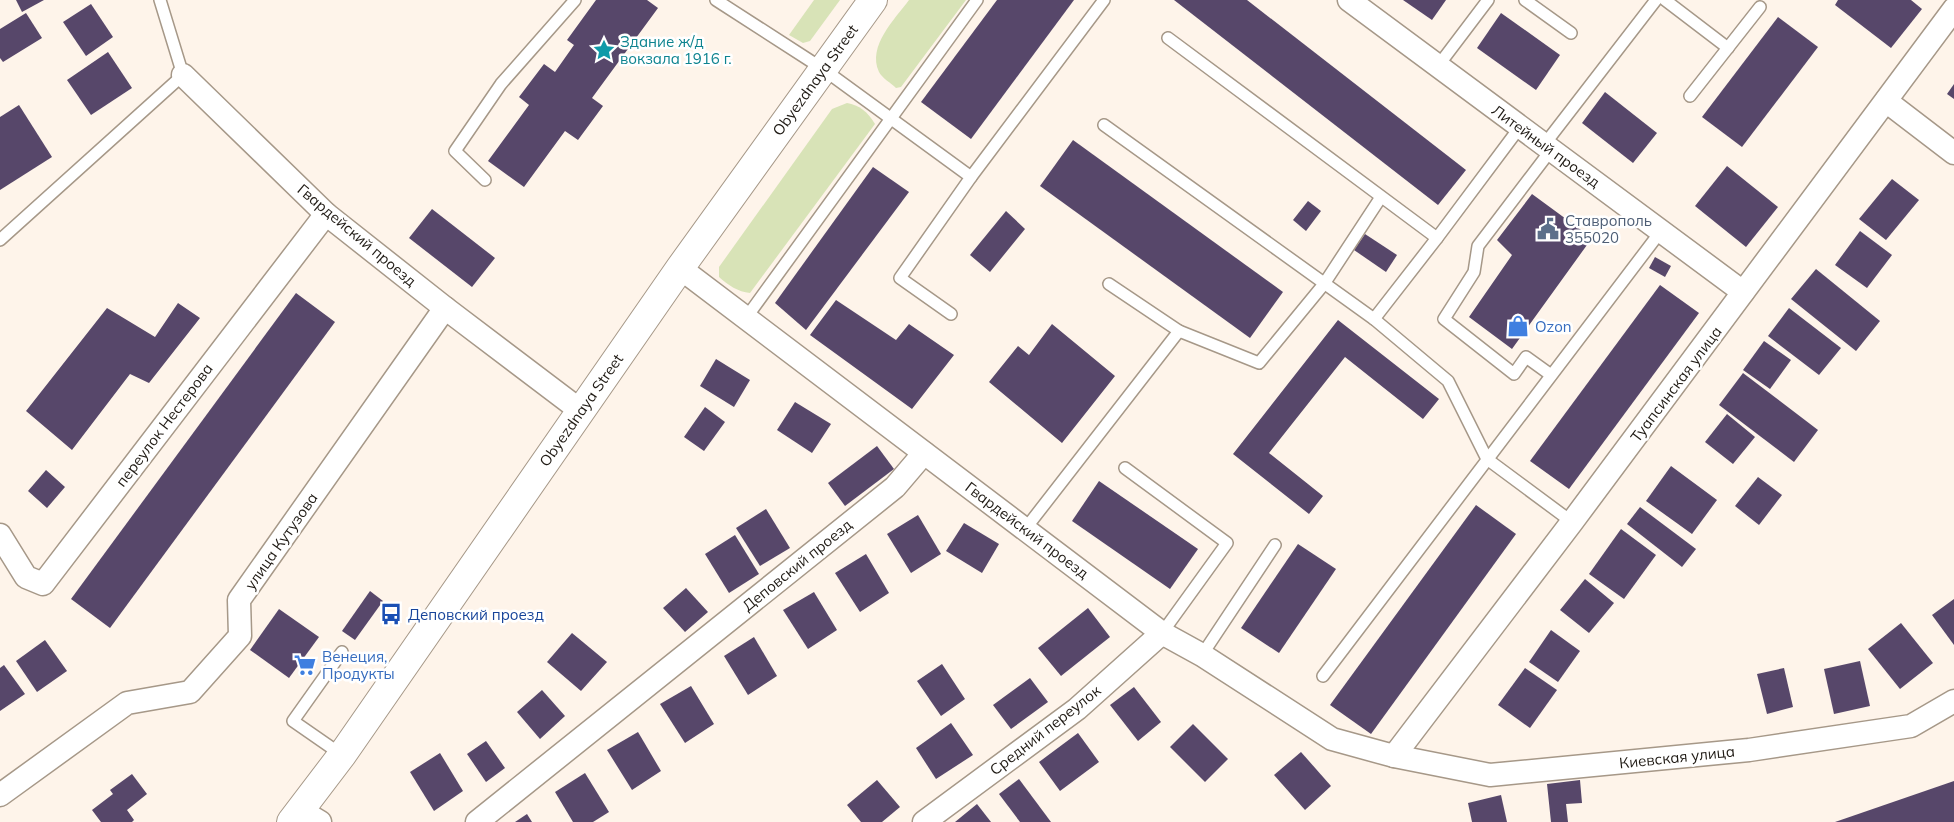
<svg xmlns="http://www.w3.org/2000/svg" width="1954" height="822" viewBox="0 0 1954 822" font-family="Mulish,sans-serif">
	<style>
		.green { fill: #d8e3b7 }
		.building { fill: #57476a }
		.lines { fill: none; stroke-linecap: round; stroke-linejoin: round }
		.lane-casing { stroke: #a69888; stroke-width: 14 }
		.street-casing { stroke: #a69888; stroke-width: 25 }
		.primary-casing { stroke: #a69888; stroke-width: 30 }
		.lane { stroke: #fff; stroke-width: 11 }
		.street { stroke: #fff; stroke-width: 22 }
		.primary { stroke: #fff; stroke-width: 28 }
		.labels { text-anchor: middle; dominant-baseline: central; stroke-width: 5; stroke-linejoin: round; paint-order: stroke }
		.culture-label { font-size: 15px; fill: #0d838f; stroke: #fff; text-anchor: start }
		.street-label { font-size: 15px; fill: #1f1a14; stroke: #fff }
		.service-label { font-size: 15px; fill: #4e5e75; stroke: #fff; text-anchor: start }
		.shop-label { font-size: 15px; fill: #366cbe; stroke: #fff; text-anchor: start }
		.transit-label { font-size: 15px; fill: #164399; stroke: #fff; text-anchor: start }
	</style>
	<rect width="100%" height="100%" fill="#fef4ea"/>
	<g class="green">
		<path d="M814 0H840L810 41 803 43 789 35Z"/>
		<path d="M909 0H966L901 87 896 88C891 83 882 78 879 72 867 46 895 19 909 0Z"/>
		<path d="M847 103C859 105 868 112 875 124L750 293C738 292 728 285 719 277V267L832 109Z"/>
	</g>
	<g class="building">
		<path d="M16 0H44L22 12Z"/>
		<path d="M596 0H647L658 8 592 98 603 106 578 140 565 131 524 187 488 161 529 105 519 97 544 64 555 72 574 45 567 40Z"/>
		<path d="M997 0H1074L971 139 921 102Z"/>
		<path d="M1174 0H1247L1466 170 1438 205Z"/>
		<path d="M1403 0H1446L1432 20Z"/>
		<path d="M1838 0H1911L1922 9 1891 48 1835 5Z"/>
		<path d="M91 4 113 37 86 56 63 22Z"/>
		<path d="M26 13 42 38 3 62 0 58V29Z"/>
		<path d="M1501 13 1560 55 1536 90 1477 48Z"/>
		<path d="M1778 17 1818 47 1742 147 1702 117Z"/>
		<path d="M108 52 132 88 91 115 67 80Z"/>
		<path d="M1954 84V99L1947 94Z"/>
		<path d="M1605 92 1657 133 1633 163 1582 123Z"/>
		<path d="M19 105 52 157 0 190V117Z"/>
		<path d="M1073 140 1283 292 1250 338 1040 186Z"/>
		<path d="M1727 166 1778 207 1746 247 1695 206Z"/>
		<path d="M873 167 909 192 806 330 775 303Z"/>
		<path d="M1892 179 1919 200 1886 240 1859 219Z"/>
		<path d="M1532 194 1592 238 1512 349 1469 317 1512 255 1497 240Z"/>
		<path d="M1308 201 1321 211 1306 231 1293 220Z"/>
		<path d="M432 209 495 258 472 287 409 238Z"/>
		<path d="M1006 211 1025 229 990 272 970 255Z"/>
		<path d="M1860 231 1892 255 1867 288 1835 265Z"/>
		<path d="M1365 234 1397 255 1386 272 1354 250Z"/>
		<path d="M1655 257 1671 266 1665 277 1649 268Z"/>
		<path d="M1816 269 1880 321 1856 351 1791 299Z"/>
		<path d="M1660 285 1699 313 1569 489 1530 461Z"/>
		<path d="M296 293 335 322 110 628 71 599Z"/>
		<path d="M836 300 896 340 909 324 954 355 912 409 810 335Z"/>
		<path d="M178 303 200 318 149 383 130 374 72 450 26 411 107 308 155 337Z"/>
		<path d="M1789 308 1841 348 1819 375 1768 336Z"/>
		<path d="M1338 320 1439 399 1423 419 1345 357 1269 453 1323 496 1309 514 1233 454Z"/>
		<path d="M1052 324 1115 376 1062 443 989 382 1018 346 1029 355Z"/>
		<path d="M1764 341 1791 360 1770 389 1743 370Z"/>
		<path d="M716 359 750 380 734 407 700 386Z"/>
		<path d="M1743 373 1818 430 1794 462 1719 405Z"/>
		<path d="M795 402 831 424 812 453 777 430Z"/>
		<path d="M705 407 725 422 704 451 684 437Z"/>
		<path d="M1727 414 1755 437 1733 464 1705 442Z"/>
		<path d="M877 446 894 469 845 506 828 483Z"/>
		<path d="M1671 466 1717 500 1692 534 1646 501Z"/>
		<path d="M46 470 65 487 47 508 28 491Z"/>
		<path d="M1758 477 1782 495 1759 525 1735 506Z"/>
		<path d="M1099 481 1198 549 1170 589 1072 521Z"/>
		<path d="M1476 505 1516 534 1371 734 1330 705Z"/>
		<path d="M1640 507 1696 549 1682 567 1627 524Z"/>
		<path d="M766 509 790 548 760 566 736 528Z"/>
		<path d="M918 515 941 554 911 573 887 534Z"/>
		<path d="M964 523 999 544 982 573 946 551Z"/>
		<path d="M1621 529 1656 555 1624 599 1589 574Z"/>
		<path d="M735 535 759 574 729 593 705 554Z"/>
		<path d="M1298 544 1336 569 1279 653 1241 628Z"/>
		<path d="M866 554 889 593 860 612 835 573Z"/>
		<path d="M1585 579 1614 603 1589 633 1560 610Z"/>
		<path d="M686 588 708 612 685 632 663 608Z"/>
		<path d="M370 591 383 601 355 640 342 631Z"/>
		<path d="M814 592 837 630 808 649 783 610Z"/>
		<path d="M1954 599V645L1932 615Z"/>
		<path d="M1088 608 1110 637 1061 676 1038 648Z"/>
		<path d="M279 609 319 637 289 678 250 650Z"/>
		<path d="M1901 623 1933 663 1900 689 1868 649Z"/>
		<path d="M1551 630 1580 651 1558 682 1529 662Z"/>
		<path d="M572 633 607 662 581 691 547 662Z"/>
		<path d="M754 637 777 676 748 695 724 656Z"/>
		<path d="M45 640 67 671 37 692 16 661Z"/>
		<path d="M1860 661 1870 706 1834 714 1824 669Z"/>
		<path d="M942 664 965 699 941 716 917 681Z"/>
		<path d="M4 665 25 694 0 711V668Z"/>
		<path d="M1525 668 1557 690 1530 728 1498 705Z"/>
		<path d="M1784 668 1793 707 1767 714 1757 674Z"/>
		<path d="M1030 678 1048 702 1011 729 993 705Z"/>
		<path d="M691 686 714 724 685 743 660 704Z"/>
		<path d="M1134 687 1161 722 1138 741 1110 705Z"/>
		<path d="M542 690 565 716 540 739 517 712Z"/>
		<path d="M951 723 973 755 936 779 916 748Z"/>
		<path d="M1193 724 1228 759 1205 782 1170 747Z"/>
		<path d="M638 732 661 771 632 790 607 750Z"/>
		<path d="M1078 733 1099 762 1060 791 1039 762Z"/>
		<path d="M486 741 505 768 486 782 467 754Z"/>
		<path d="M1301 752 1331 786 1305 810 1274 775Z"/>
		<path d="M440 753 463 791 434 811 410 772Z"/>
		<path d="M585 773 609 812 593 822H573L555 792Z"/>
		<path d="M132 774 147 794 127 810 134 820 132 822H101L92 810 113 794 110 790Z"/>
		<path d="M1019 779 1051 822H1020L999 794Z"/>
		<path d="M877 780 900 807 882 822H861L847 805Z"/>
		<path d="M1580 780 1582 803 1566 804 1568 822H1551L1547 784Z"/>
		<path d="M1954 781V822H1835Z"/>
		<path d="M1501 795 1507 822H1472L1468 803Z"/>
		<path d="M977 804 991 822H955Z"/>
		<path d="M527 814 532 822H515Z"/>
	</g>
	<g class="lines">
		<g class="lane-casing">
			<g id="lane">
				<path d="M716 0 823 69 971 177 900 278 951 314"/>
				<path d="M1525 0 1571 33"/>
				<path d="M1665 0 1728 48"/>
				<path d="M1168 38 1437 238"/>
				<path d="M1438 66 1488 0"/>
				<path d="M1690 96 1760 7"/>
				<path d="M1104 125 1374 319 1437 238 1520 127"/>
				<path d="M1544 145 1656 0"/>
				<path d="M1551 150 1478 246 1474 272 1444 319 1514 374 1526 357 1551 375"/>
				<path d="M971 177 1104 0"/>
				<path d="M485 180 455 151 501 84 575 0"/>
				<path d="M0 240 183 75 160 0"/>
				<path d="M1109 284 1179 331"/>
				<path d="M746 318 977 0"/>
				<path d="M1374 319 1448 381 1487 459 1572 522"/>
				<path d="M1125 468 1227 543 1162 633"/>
				<path d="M1026 528 1179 331 1259 363 1324 284 1381 197"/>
				<path d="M342 652 293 721 342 755"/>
				<path d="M1202 655 1275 545"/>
				<path d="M1323 676 1661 231"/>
			</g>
		</g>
		<g class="street-casing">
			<g id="street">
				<path d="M1349 0 1743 292"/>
				<path d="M183 75 326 214 445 308 581 411"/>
				<path d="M1886 101 1954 153"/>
				<path d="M680 268 1162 633 1202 655 1332 739 1394 756 1490 775 1749 750 1911 726 1954 701"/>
				<path d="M0 535 26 577 43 584 326 214"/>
				<path d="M1394 756 1572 522 1954 9"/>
				<path d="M0 795 127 703 190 692 240 636 239 600 445 308"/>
				<path d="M300 810 320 822"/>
				<path d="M477 822 895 487 924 453"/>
				<path d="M924 822 1077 709 1162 633"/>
			</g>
		</g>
		<g class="primary-casing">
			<path id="primary" d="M291 822 342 755 680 268 873 0"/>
		</g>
		<use href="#lane" class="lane"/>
		<use href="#street" class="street"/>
		<use href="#primary" class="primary"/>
	</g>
	<defs>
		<g id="sight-bare" transform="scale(1.725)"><path d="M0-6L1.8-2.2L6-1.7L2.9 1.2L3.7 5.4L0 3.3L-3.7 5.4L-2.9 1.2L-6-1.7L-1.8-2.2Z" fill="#0f9aa8" stroke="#fff" stroke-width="2.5" paint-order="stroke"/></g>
		<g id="civic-bare" transform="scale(1.725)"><path d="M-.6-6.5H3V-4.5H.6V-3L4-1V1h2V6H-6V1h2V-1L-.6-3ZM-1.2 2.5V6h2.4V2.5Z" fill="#5c6f8a" stroke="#fff" stroke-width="2.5" paint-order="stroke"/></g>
		<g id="shop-bare" transform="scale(1.725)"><path d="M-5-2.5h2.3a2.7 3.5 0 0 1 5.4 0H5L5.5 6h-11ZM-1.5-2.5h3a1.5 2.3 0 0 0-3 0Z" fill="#3f7fe0" stroke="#fff" stroke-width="2.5" paint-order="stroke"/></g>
		<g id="bus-bare" transform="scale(1.725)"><path d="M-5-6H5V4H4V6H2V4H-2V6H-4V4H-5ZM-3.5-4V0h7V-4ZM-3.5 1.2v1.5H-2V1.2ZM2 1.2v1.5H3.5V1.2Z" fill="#1a4fb4" stroke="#fff" stroke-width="2.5" paint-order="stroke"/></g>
		<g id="supermarket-bare" transform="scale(1.725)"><path d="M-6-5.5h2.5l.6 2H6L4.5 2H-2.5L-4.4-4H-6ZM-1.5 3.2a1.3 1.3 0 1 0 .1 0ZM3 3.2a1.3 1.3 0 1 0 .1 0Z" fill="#3f7fe0" stroke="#fff" stroke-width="2.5" paint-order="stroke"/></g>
	</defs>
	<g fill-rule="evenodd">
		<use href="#sight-bare" x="604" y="50"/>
		<use href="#civic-bare" x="1548" y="229"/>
		<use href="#shop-bare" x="1518" y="326"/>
		<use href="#bus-bare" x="391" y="614"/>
		<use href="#supermarket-bare" x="305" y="665"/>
	</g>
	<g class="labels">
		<g class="culture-label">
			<text x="620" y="41">Здание ж/д<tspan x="620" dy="17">вокзала 1916 г.</tspan></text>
		</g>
		<g class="street-label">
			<text transform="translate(815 80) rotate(-54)">Obyezdnaya Street</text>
			<text transform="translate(1546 146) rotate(36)">Литейный проезд</text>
			<text transform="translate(357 235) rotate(40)">Гвардейский проезд</text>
			<text transform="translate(1676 384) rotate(-53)">Туапсинская улица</text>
			<text transform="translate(581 410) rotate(-55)">Obyezdnaya Street</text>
			<text transform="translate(164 425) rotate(-53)">переулок Нестерова</text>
			<text transform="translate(1027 530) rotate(37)">Гвардейский проезд</text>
			<text transform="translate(281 541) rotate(-55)">улица Кутузова</text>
			<text transform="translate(797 565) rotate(-39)">Деповский проезд</text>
			<text transform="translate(1045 730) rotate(-38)">Средний переулок</text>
			<text transform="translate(1677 757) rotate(-6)">Киевская улица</text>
		</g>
		<g class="service-label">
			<text x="1565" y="220">Ставрополь<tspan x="1565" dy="17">355020</tspan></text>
		</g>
		<g class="shop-label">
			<text x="1535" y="326">Ozon</text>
			<text x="322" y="656">Венеция,<tspan x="322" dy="17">Продукты</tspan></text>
		</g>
		<g class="transit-label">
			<text x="408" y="614">Деповский проезд</text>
		</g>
	</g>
</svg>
